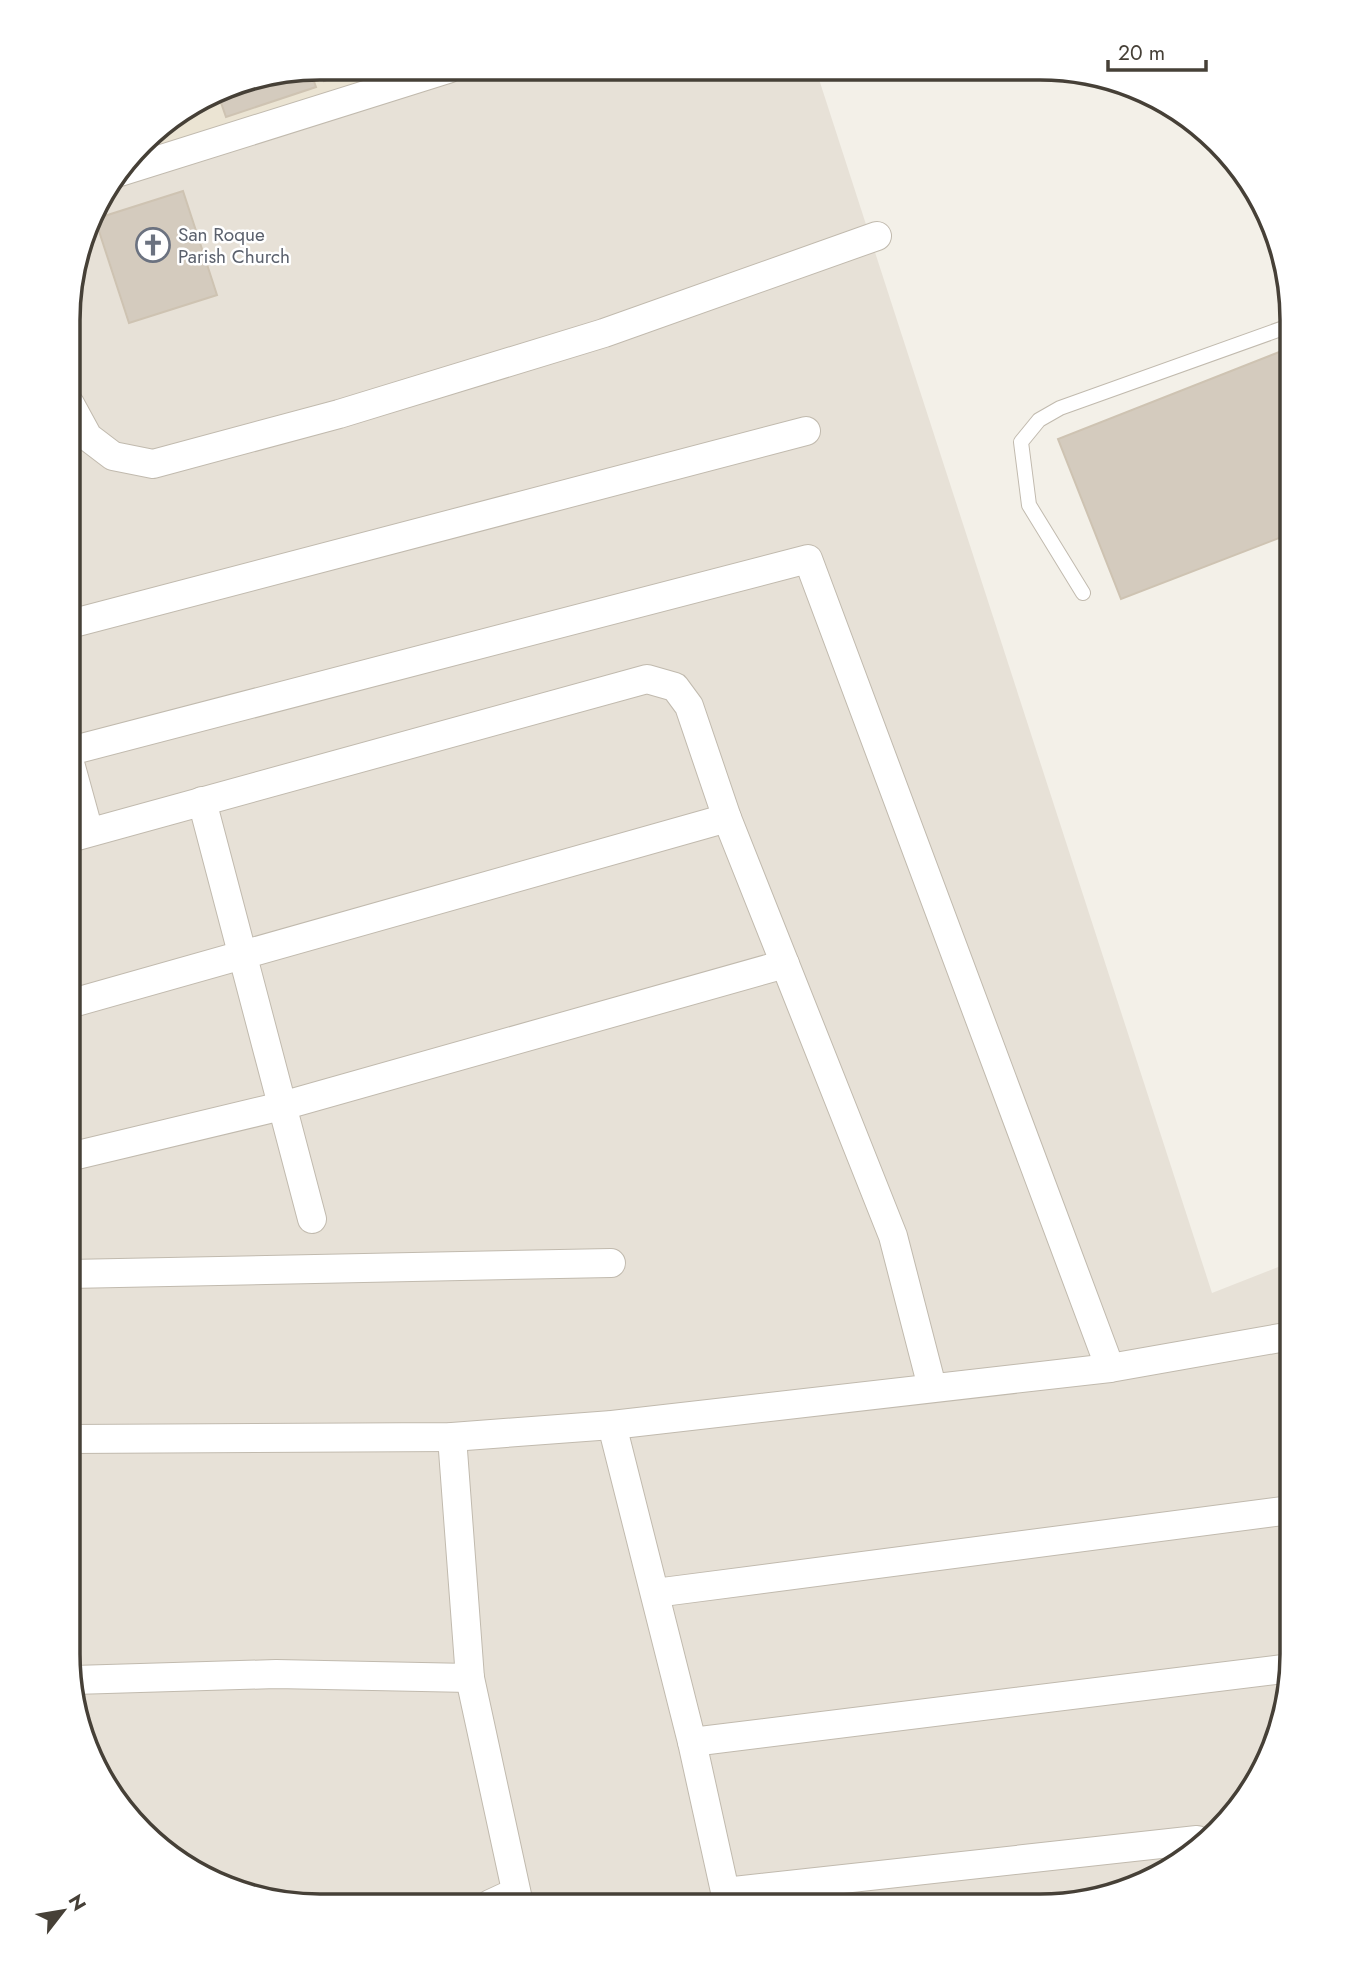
<svg xmlns="http://www.w3.org/2000/svg" width="1360" height="1974" viewBox="0 0 1360 1974" font-family="Jost,sans-serif">
	<style>
		.residential { fill: #e7e1d7 }
		.education { fill: #ebe4d3 }
		.building { fill: #d4cbbe; stroke: #cec3b2; stroke-width: 2 }
		.lines { fill: none; stroke-linecap: round; stroke-linejoin: round }
		.lane-casing { stroke: #c1baae; stroke-width: 16 }
		.street-casing { stroke: #c1baae; stroke-width: 30 }
		.lane { stroke: #fff; stroke-width: 14 }
		.street { stroke: #fff; stroke-width: 28 }
		.labels { text-anchor: middle; dominant-baseline: central; stroke-width: 5; stroke-linejoin: round; paint-order: stroke }
		.worship-label { font-size: 19px; fill: #5b616d; stroke: #fff; text-anchor: start }
		.rim { fill: none; stroke: #464037; stroke-width: 3.5 }
	</style>
	<rect width="100%" height="100%" fill="#f3f0e8"/>
	<path class="residential" d="M320 68 816 70 1212 1293 1291 1262V1671L1249 1794 1151 1880 1040 1906 288 1904 167 1854 94 1765 68 1654 70 287 102 195 154 131 239 82Z"/>
	<path class="education" d="M320 68H402L135 155 154 131 239 82Z"/>
	<g class="building">
		<path d="M320 68H364L324 81Z"/>
		<path d="M310 70 316 87 226 117 218 94 239 82Z"/>
		<path d="M183 191 217 295 129 323 95 219Z"/>
		<path d="M1292 347V533L1121 599 1058 439Z"/>
	</g>
	<g class="lines">
		<g class="lane-casing">
			<path id="lane" d="M1083 593 1029 505 1021 442 1039 420 1060 408 1292 325"/>
		</g>
		<g class="street-casing">
			<g id="street">
				<path d="M120 172 448 69"/>
				<path d="M70 404 88 437 113 456 153 464 339 414 604 333 877 236"/>
				<path d="M70 624 806 431"/>
				<path d="M70 751 808 559 1110 1368"/>
				<path d="M70 763 89 832"/>
				<path d="M202 801 312 1219"/>
				<path d="M70 838 647 679 675 687 689 706 727 818 893 1236 932 1387"/>
				<path d="M69 1004 727 818"/>
				<path d="M69 1157 282 1106 785 964"/>
				<path d="M69 1274 611 1263"/>
				<path d="M612 1425 692 1742 728 1905"/>
				<path d="M452 1437 470 1678 519 1904"/>
				<path d="M69 1439 452 1437 612 1425 1110 1368 1291 1336"/>
				<path d="M655 1593 1291 1510"/>
				<path d="M74 1680 276 1674 470 1678"/>
				<path d="M692 1742 1291 1668"/>
				<path d="M725 1892 1197 1840"/>
				<path d="M490 1904 516 1892"/>
			</g>
		</g>
		<use href="#lane" class="lane"/>
		<use href="#street" class="street"/>
	</g>
	<defs>
		<g id="church-ring" transform="scale(1.75)"><circle r="9.5" fill="#fff" stroke="#6b7280" stroke-width="1.5"/><path d="M-1.2-6h2.4v3.5h3.3v2.4h-3.3V6h-2.4V-.1h-3.3v-2.4h3.3Z" fill="#6b7280"/></g>
	</defs>
	<g fill-rule="evenodd">
		<use href="#church-ring" x="153" y="245"/>
	</g>
	<g class="labels">
		<g class="worship-label">
			<text x="178" y="234">San Roque<tspan x="178" dy="22">Parish Church</tspan></text>
		</g>
	</g>
	<path d="M0 0H1360V1974H0ZM320 80H1040A240 240 0 0 1 1280 320V1654A240 240 0 0 1 1040 1894H320A240 240 0 0 1 80 1654V320A240 240 0 0 1 320 80Z" fill="#fff" fill-rule="evenodd"/>
	<path class="rim" d="M320 80H1040A240 240 0 0 1 1280 320V1654A240 240 0 0 1 1040 1894H320A240 240 0 0 1 80 1654V320A240 240 0 0 1 320 80Z"/>
	<g transform="translate(63 1911) rotate(59)" stroke="#ffffff" stroke-width="5" paint-order="stroke">
	<path d="M0-5L12 26L0 18L-12 26Z" fill="#464037"/>
	<text y="-10" font-size="19" font-weight="bold" text-anchor="middle" fill="#464037">N</text>
	</g>
	<path d="M1108 60v10h98v-10" fill="none" stroke="#464037" stroke-width="3.5"/>
	<text x="1118" y="60" font-size="21" fill="#464037" stroke="#ffffff" stroke-width="5" paint-order="stroke">20 m</text>
</svg>
